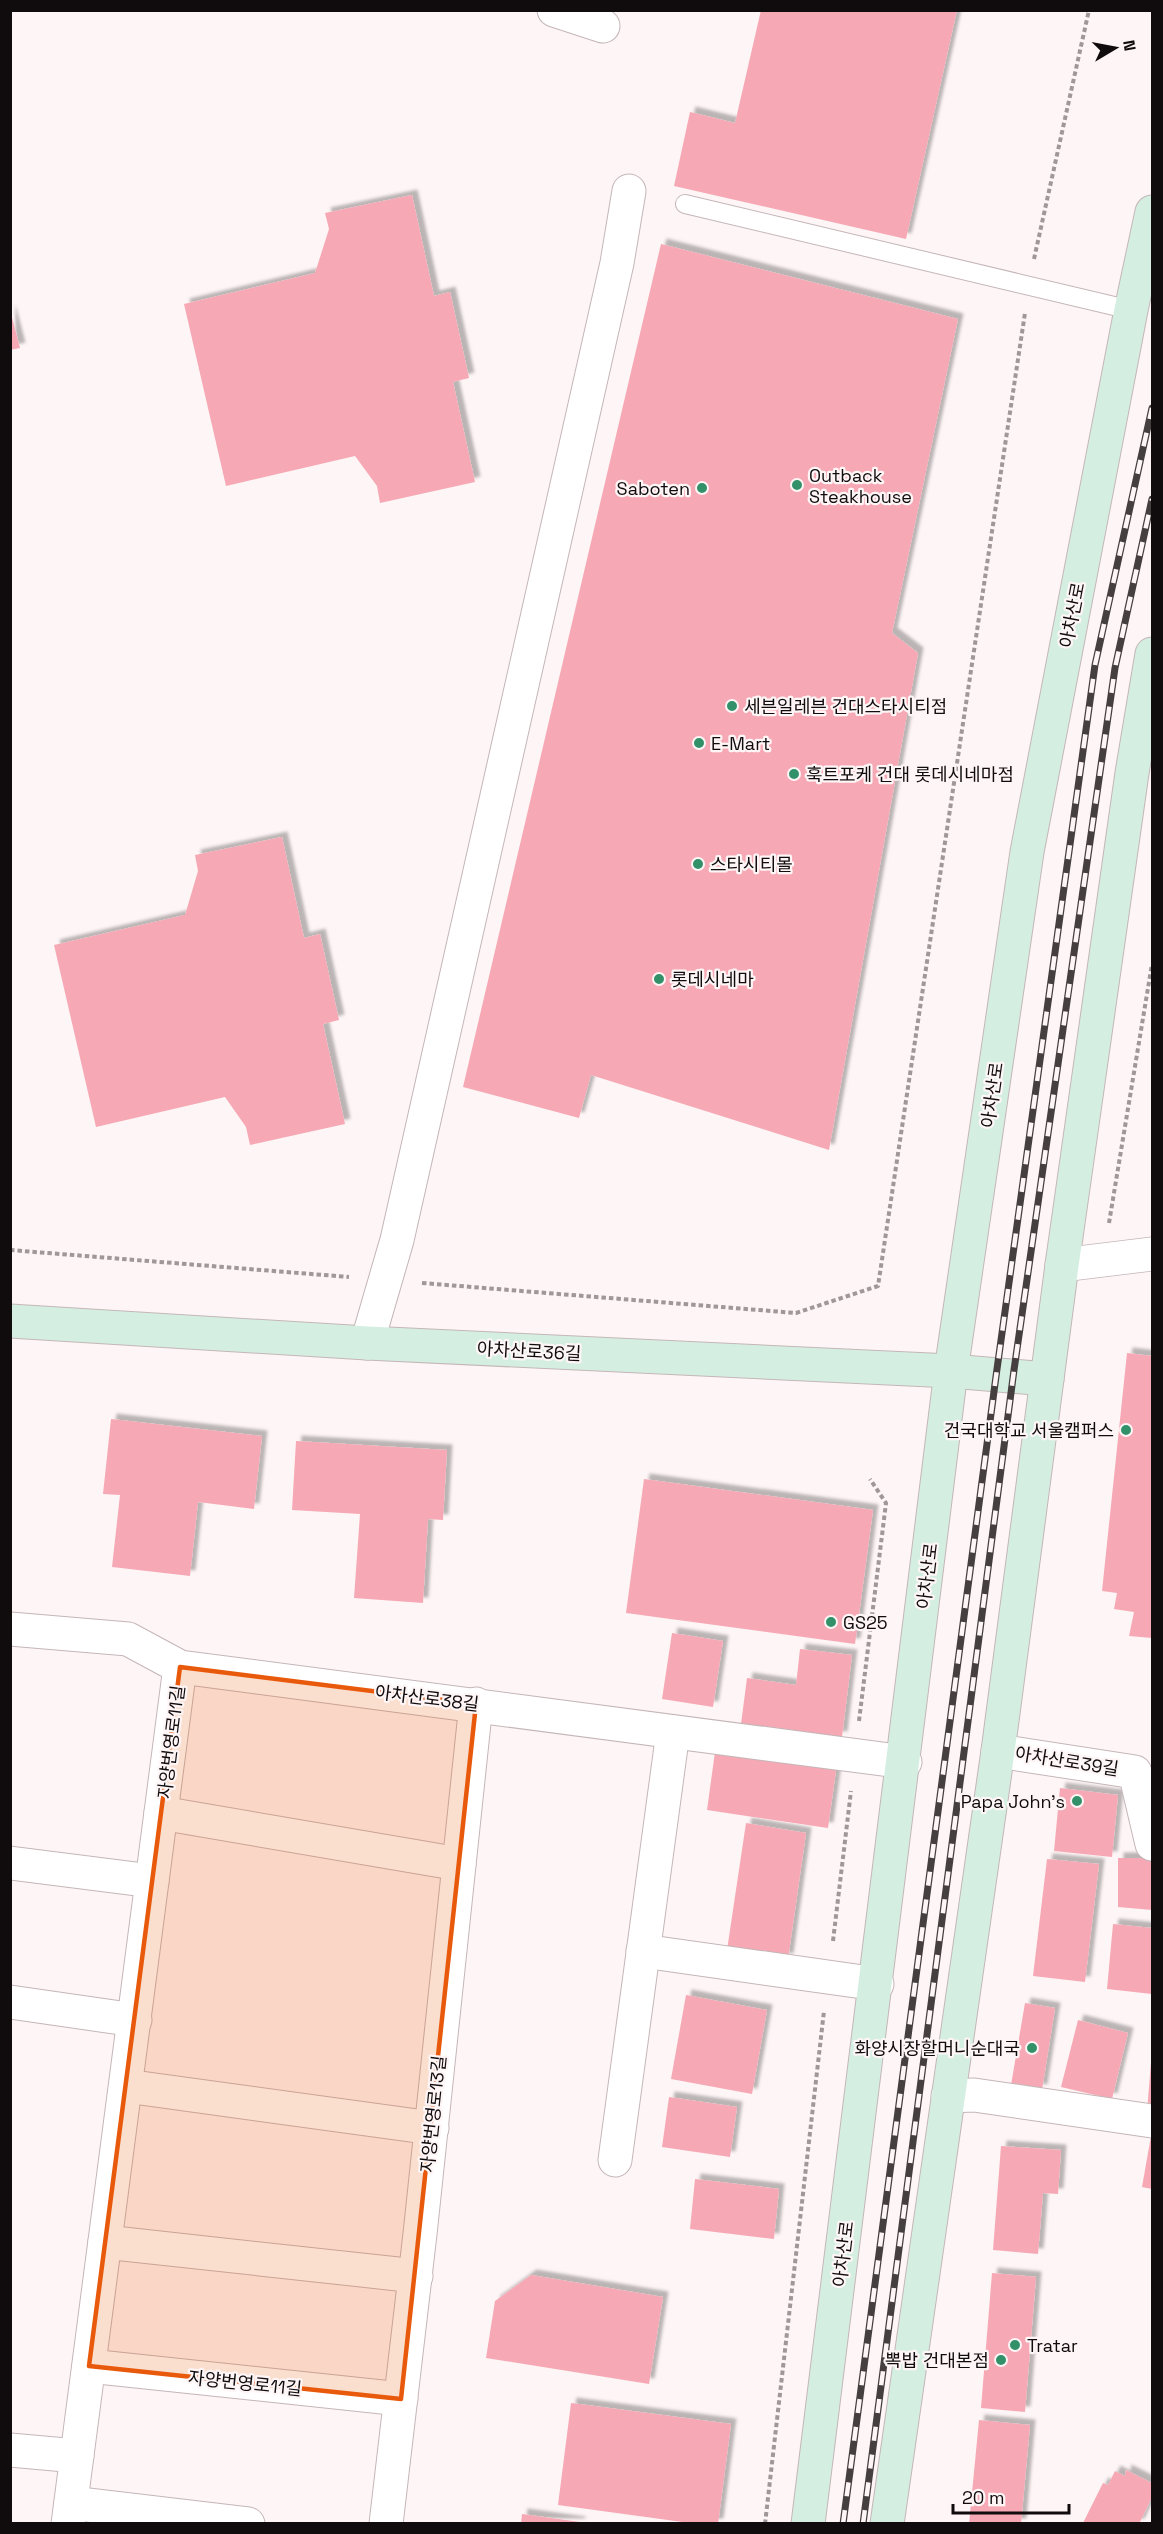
<svg xmlns="http://www.w3.org/2000/svg" width="1163" height="2534" viewBox="0 0 1163 2534" font-family="'Space Grotesk','Noto Sans KR',sans-serif">
	<style>
		.building { fill: #f6a9b4; filter: url(#shadow) }
		.lines { fill: none; stroke-linecap: round; stroke-linejoin: round }
		.lane-casing { stroke: #c5b6b8; stroke-width: 20 }
		.street-casing { stroke: #c5b6b8; stroke-width: 35 }
		.secondary-casing { stroke: #c5b6b8; stroke-width: 35 }
		.path { stroke: #9f9899; stroke-width: 4; stroke-dasharray: 4.5 3; stroke-linecap: butt }
		.lane { stroke: #fff; stroke-width: 18 }
		.street { stroke: #fff; stroke-width: 33 }
		.secondary { stroke: #d4efe2; stroke-width: 33 }
		.rail-casing { stroke: #453f40; stroke-width: 7 }
		.rail { stroke: #fef5f6; stroke-width: 4.5; stroke-dasharray: 14; stroke-linecap: butt }
		.marked { fill: #e8590c; fill-opacity: 0.2; stroke: #e8590c; stroke-width: 4.5; stroke-linejoin: round }
		.poi-dot { fill: #339169; stroke: #fef5f6; stroke-width: 2 }
		.labels { text-anchor: middle; dominant-baseline: central; stroke-width: 4.5; stroke-linejoin: round; paint-order: stroke }
		.poi-label { font-size: 18px; fill: #100b0c; stroke: #fef5f6; text-anchor: start }
		.street-label { font-size: 18px; fill: #100b0c; stroke: #fef5f6 }
	</style>
	<defs>
		<filter id="shadow"><feDropShadow dx="5.5" dy="-5.5" stdDeviation="1.5" flood-color="#0004"/></filter>
	</defs>
	<rect width="100%" height="100%" fill="#fef5f6"/>
	<g class="building">
		<path d="M761 10H957L906 239 674 186 690 112 735 123Z"/>
		<path d="M412 195 434 296 450 292 469 378 453 382 475 482 380 503 377 486 355 456 226 486 184 304 315 273 329 229 325 213Z"/>
		<path d="M661 244 958 319 892 633 918 653 829 1150 591 1075 579 1118 463 1087Z"/>
		<path d="M10 310 20 348 10 350Z"/>
		<path d="M282 837 304 938 320 934 339 1020 323 1024 345 1124 250 1145 246 1127 225 1097 96 1127 54 945 185 915 198 871 195 855Z"/>
		<path d="M1127 1353 1152 1356V1638L1129 1636 1134 1612 1114 1609 1117 1593 1102 1591Z"/>
		<path d="M111 1419 262 1436 254 1509 198 1502 190 1576 112 1567 120 1495 103 1494Z"/>
		<path d="M296 1441 447 1450 443 1520 428 1519 423 1603 354 1598 360 1514 292 1510Z"/>
		<path d="M644 1479 873 1510 855 1644 626 1613Z"/>
		<path d="M672 1633 723 1641 713 1707 662 1699Z"/>
		<path d="M800 1649 852 1655 842 1737 741 1724 747 1678 796 1685Z"/>
		<path d="M715 1752 836 1770 828 1828 707 1810Z"/>
		<path d="M1060 1788 1118 1795 1112 1857 1054 1851Z"/>
		<path d="M746 1823 806 1833 788 1959 727 1950Z"/>
		<path d="M1118 1858H1152V1910L1118 1907Z"/>
		<path d="M1047 1859 1099 1864 1085 1982 1033 1976Z"/>
		<path d="M1113 1924 1152 1928V1994L1107 1989Z"/>
		<path d="M686 1995 767 2010 752 2094 671 2079Z"/>
		<path d="M1025 2003 1055 2008 1042 2090 1011 2085Z"/>
		<path d="M1078 2020 1128 2033 1112 2099 1061 2087Z"/>
		<path d="M1151 2063H1152V2112L1147 2111Z"/>
		<path d="M669 2097 737 2107 730 2157 662 2147Z"/>
		<path d="M1151 2136H1152V2189L1142 2187Z"/>
		<path d="M1001 2146 1061 2150 1058 2194 1043 2193 1038 2254 993 2250Z"/>
		<path d="M695 2179 779 2189 774 2239 690 2229Z"/>
		<path d="M992 2273 1036 2277 1025 2412 981 2408Z"/>
		<path d="M531 2275 663 2297 649 2384 486 2358 495 2301Z"/>
		<path d="M571 2403 731 2424 718 2524H697L558 2505Z"/>
		<path d="M979 2420 1030 2425 1021 2524H969Z"/>
		<path d="M1126 2470 1152 2483V2497L1139 2524 1083 2523 1103 2483 1108 2485 1115 2471 1125 2476Z"/>
		<path d="M522 2514 580 2522V2524H521Z"/>
	</g>
	<g class="lines">
		<g class="lane-casing">
			<path id="lane" d="M685 204 1131 310"/>
		</g>
		<g class="street-casing">
			<g id="street">
				<path d="M554 10 603 26"/>
				<path d="M1062 1265 1152 1254"/>
				<path d="M367 1343 397 1240 617 263 629 191"/>
				<path d="M10 1629 128 1639 180 1667 905 1762"/>
				<path d="M998 1751 1135 1772 1152 1844"/>
				<path d="M161 1813 459 1864"/>
				<path d="M10 1863 152 1881"/>
				<path d="M643 1951 877 1984"/>
				<path d="M10 2002 135 2020"/>
				<path d="M126 2086 432 2128"/>
				<path d="M948 2096 974 2095 1152 2121"/>
				<path d="M615 2160 673 1732"/>
				<path d="M105 2242 416 2276"/>
				<path d="M89 2366 401 2399"/>
				<path d="M10 2450 77 2456"/>
				<path d="M71 2503 248 2524"/>
				<path d="M68 2524 180 1667"/>
				<path d="M386 2524 420 2234 476 1704"/>
			</g>
		</g>
		<g class="secondary-casing">
			<g id="secondary">
				<path d="M10 1321 367 1343 951 1371 1047 1379"/>
				<path d="M808 2524 951 1371 1027 852 1131 310 1152 212"/>
				<path d="M887 2524 998 1751 1062 1265 1132 773 1152 654"/>
			</g>
		</g>
		<g class="path">
			<path d="M1034 259 1089 10"/>
			<path d="M1109 1223 1152 964"/>
			<path d="M10 1250 349 1277"/>
			<path d="M422 1283 796 1313 878 1286 1025 313"/>
			<path d="M859 1721 886 1503 870 1479"/>
			<path d="M833 1941 851 1791"/>
			<path d="M765 2524 824 2011"/>
		</g>
		<use href="#lane" class="lane"/>
		<use href="#street" class="street"/>
		<use href="#secondary" class="secondary"/>
		<g class="rail-casing">
			<g id="rail">
				<path d="M843 2524 997 1369 1095 665 1152 408"/>
				<path d="M863 2524 1014 1370 1115 668 1152 499"/>
			</g>
		</g>
		<use href="#rail" class="rail"/>
	</g>
	<path class="marked" d="M180 1667 476 1704 401 2399 89 2366Z"/>
	<g class="poi-dot">
		<circle cx="797" cy="485" r="6"/>
		<circle cx="702" cy="488" r="6"/>
		<circle cx="732" cy="706" r="6"/>
		<circle cx="699" cy="743" r="6"/>
		<circle cx="794" cy="774" r="6"/>
		<circle cx="698" cy="864" r="6"/>
		<circle cx="659" cy="979" r="6"/>
		<circle cx="1126" cy="1430" r="6"/>
		<circle cx="831" cy="1622" r="6"/>
		<circle cx="1077" cy="1801" r="6"/>
		<circle cx="1032" cy="2048" r="6"/>
		<circle cx="1015" cy="2345" r="6"/>
		<circle cx="1001" cy="2360" r="6"/>
	</g>
	<g class="labels">
		<g class="poi-label">
			<text x="809" y="475">Outback<tspan x="809" dy="21">Steakhouse</tspan></text>
			<text x="690" y="488" text-anchor="end">Saboten</text>
			<text x="744" y="706">세븐일레븐 건대스타시티점</text>
			<text x="711" y="743">E-Mart</text>
			<text x="806" y="774">훅트포케 건대 롯데시네마점</text>
			<text x="710" y="864">스타시티몰</text>
			<text x="671" y="979">롯데시네마</text>
			<text x="1114" y="1430" text-anchor="end">건국대학교 서울캠퍼스</text>
			<text x="843" y="1622">GS25</text>
			<text x="1065" y="1801" text-anchor="end">Papa John's</text>
			<text x="1020" y="2048" text-anchor="end">화양시장할머니순대국</text>
			<text x="1027" y="2345">Tratar</text>
			<text x="989" y="2360" text-anchor="end">뽁밥 건대본점</text>
		</g>
		<g class="street-label">
			<text transform="translate(1072 615) rotate(-79)">아차산로</text>
			<text transform="translate(992 1095) rotate(-82)">아차산로</text>
			<text transform="translate(529 1351) rotate(3)">아차산로36길</text>
			<text transform="translate(927 1576) rotate(-83)">아차산로</text>
			<text transform="translate(427 1698) rotate(7)">아차산로38길</text>
			<text transform="translate(171 1742) rotate(-83)">자양번영로11길</text>
			<text transform="translate(1067 1761) rotate(9)">아차산로39길</text>
			<text transform="translate(433 2114) rotate(-84)">자양번영로13길</text>
			<text transform="translate(843 2254) rotate(-83)">아차산로</text>
			<text transform="translate(245 2383) rotate(6)">자양번영로11길</text>
		</g>
	</g>
	<rect width="1163" height="2534" fill="none" stroke="#100b0c" stroke-width="24"/>
	<g transform="translate(1115 48) rotate(80)" stroke="#fef5f6" stroke-width="4.5" paint-order="stroke">
	<path d="M0-4.5L10 22L0 15L-10 22Z" fill="#100b0c"/>
	<text y="-9" font-size="16" font-weight="bold" text-anchor="middle" fill="#100b0c">N</text>
	</g>
	<path d="M953 2504v9h116v-9" fill="none" stroke="#100b0c" stroke-width="3"/>
	<text x="962" y="2504" font-size="18" fill="#100b0c" stroke="#fef5f6" stroke-width="4.5" paint-order="stroke">20 m</text>
</svg>
